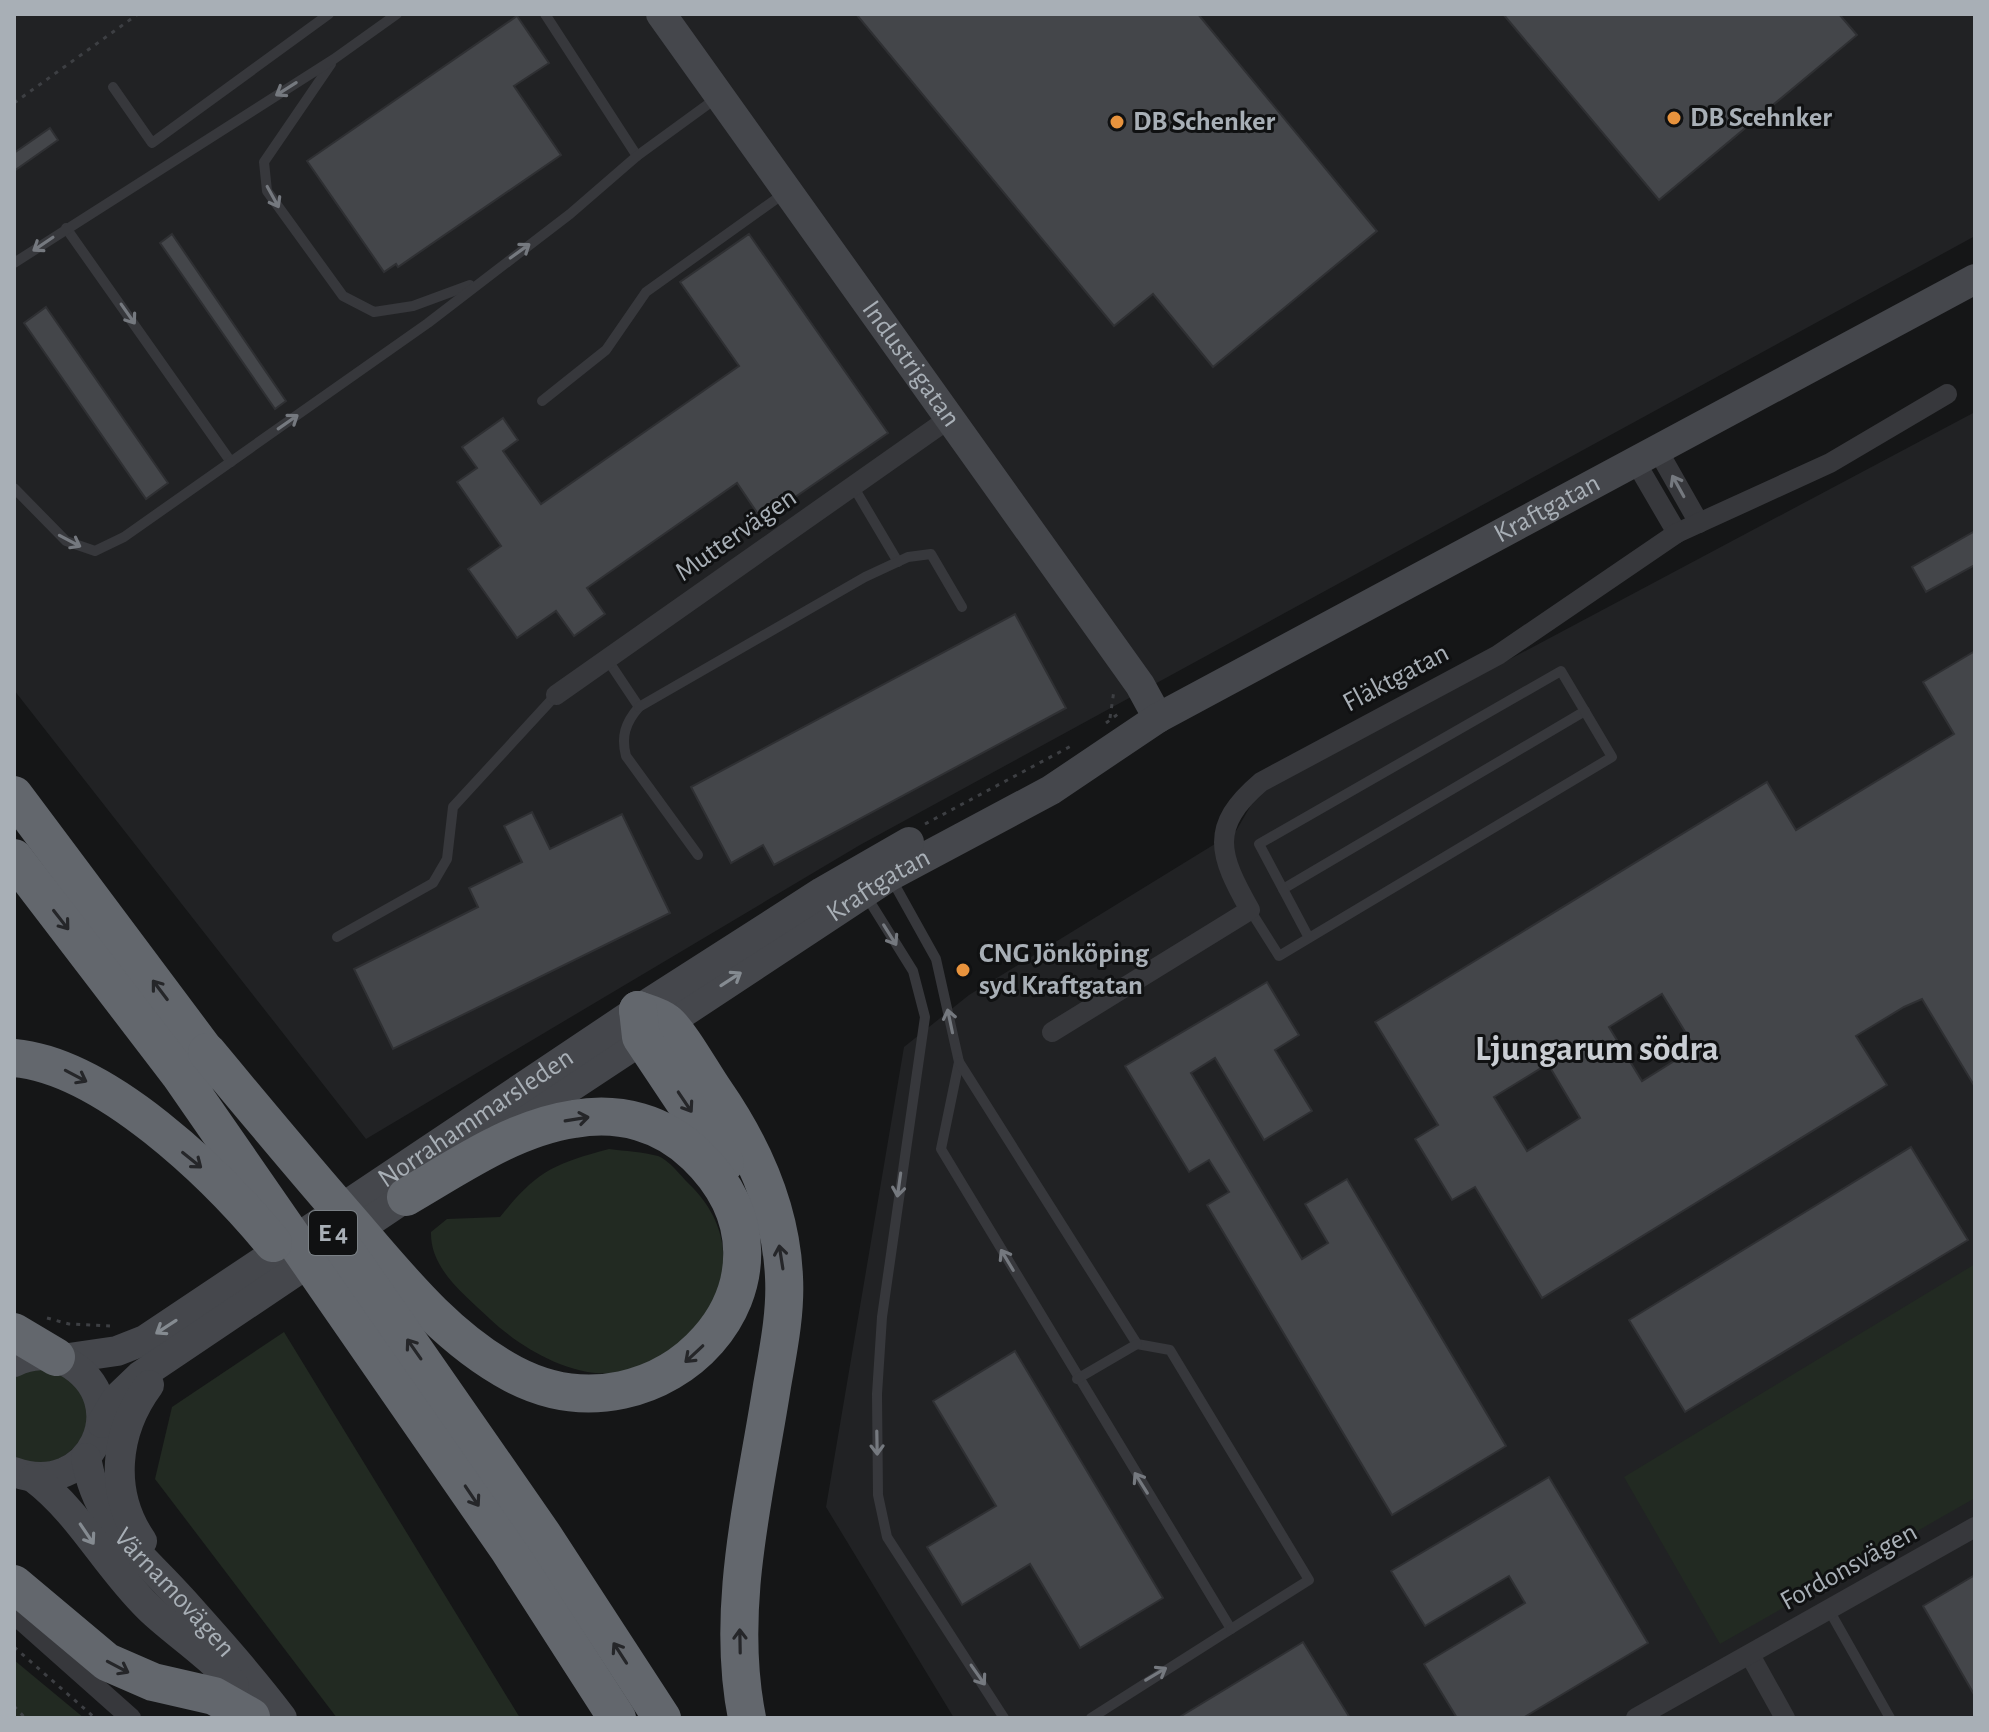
<svg xmlns="http://www.w3.org/2000/svg" width="1989" height="1732" viewBox="0 0 1989 1732" font-family="'Alegreya Sans',sans-serif">
	<style>
		.built { fill: #212224 }
		.green { fill: #222a22 }
		.building { fill: #44464a; stroke: #2f3033; stroke-width: 2; fill-rule: evenodd }
		.lines { fill: none; stroke-linecap: round; stroke-linejoin: round }
		.path { stroke: #3d3f43; stroke-width: 3; stroke-dasharray: 4 6; stroke-linecap: butt }
		.lane { stroke: #37383c; stroke-width: 10 }
		.street { stroke: #37383c; stroke-width: 20 }
		.secondary { stroke: #45474c; stroke-width: 30 }
		.highway { stroke: #63676d; stroke-width: 38 }
		.oneway { stroke: #75797f }
		.oneway2 { stroke: #252629 }
		.oneway3 { stroke: #858b91 }
		.poi-dot { fill: #e8933d; stroke: #101112; stroke-width: 3 }
		.labels { text-anchor: middle; dominant-baseline: central; stroke-width: 6; stroke-linejoin: round; paint-order: stroke }
		.shield { fill: #101112; stroke: #7a8085; stroke-width: 2 }
		.shield-label { font-size: 26px; font-weight: bold; fill: #a8afb6 }
		.poi-label { font-size: 28px; font-weight: bold; fill: #a8afb6; stroke: #101112; text-anchor: start }
		.street-label { font-size: 28px; fill: #a8afb6; stroke: #101112 }
		.district-label { font-size: 36px; font-weight: bold; fill: #c9cdd3; stroke: #101112 }
	</style>
	<rect width="100%" height="100%" fill="#151617"/>
	<g class="built">
		<path d="M14 14H1975V236L860 845 366 1139 14 690Z"/>
		<path d="M1975 412V1718H954L826 1507 904 1047 969 995 1236 831 1258 793Z"/>
	</g>
	<g class="green">
		<path d="M609 1149C625 1151 643 1152 658 1156 669 1160 681 1176 689 1184 758 1250 715 1342 633 1369 584 1386 524 1351 490 1319 464 1294 430 1269 431 1232L447 1219 500 1217C537 1171 553 1164 609 1149Z"/>
		<path d="M1975 1264V1498L1720 1644 1624 1477Z"/>
		<path d="M284 1332 520 1718H337L155 1479 172 1407Z"/>
		<path d="M23 1370H57C66 1377 80 1387 84 1397 100 1440 54 1479 14 1457V1374Z"/>
		<path d="M14 1660 84 1718H14Z"/>
	</g>
	<g class="building">
		<path d="M856 14H1198L1377 231 1213 367 1153 294 1114 326Z"/>
		<path d="M1503 14H1839L1857 35 1659 200Z"/>
		<path d="M517 16 549 63 514 86 561 155 398 267 396 264 384 272 307 161Z"/>
		<path d="M50 128 58 140 14 171V153Z"/>
		<path d="M172 234 286 401 275 409 160 243Z"/>
		<path d="M749 234 888 433 762 520 737 483 587 588 605 614 574 636 556 611 517 638 468 569 501 546 457 482 477 468 462 447 503 418 518 440 503 451 541 504 739 366 680 282Z"/>
		<path d="M46 307 168 483 146 499 24 323Z"/>
		<path d="M1975 531V565L1926 592 1912 567Z"/>
		<path d="M1015 614 1066 708 774 865 763 845 731 863 691 787Z"/>
		<path d="M1975 651V1087L1922 999 1904 1007 1856 1036 1887 1085 1542 1298 1475 1187 1452 1200 1415 1139 1438 1125 1375 1022 1767 782 1796 830 1954 734 1923 682ZM1662 994 1695 1048 1642 1081 1609 1027ZM1548 1064 1580 1118 1527 1151 1494 1097Z"/>
		<path d="M532 812 550 849 622 814 670 913 393 1049 354 969 478 907 469 888 522 862 504 826Z"/>
		<path d="M1267 982 1299 1035 1275 1050 1312 1111 1264 1140 1215 1058 1191 1073 1302 1259 1328 1243 1305 1204 1347 1179 1506 1446 1392 1515 1207 1205 1229 1192 1209 1160 1189 1172 1125 1066Z"/>
		<path d="M1911 1147 1968 1240 1685 1412 1629 1320Z"/>
		<path d="M1015 1351 1163 1598 1080 1648 1030 1564 962 1605 927 1547 996 1506 933 1401Z"/>
		<path d="M1549 1477 1648 1643 1523 1718H1457L1424 1664 1525 1603 1509 1576 1425 1626 1391 1571Z"/>
		<path d="M1975 1575V1696L1923 1606Z"/>
		<path d="M1303 1642 1350 1718H1178Z"/>
	</g>
	<g class="lines">
		<g class="path">
			<path d="M14 103 138 14"/>
			<path d="M1110 718 1114 690"/>
			<path d="M1106 723 1122 711"/>
			<path d="M925 824 1073 745"/>
			<path d="M47 1318 69 1324 110 1326"/>
			<path d="M14 1647 95 1718"/>
			<path d="M14 1706 25 1718"/>
		</g>
		<g class="lane">
			<path d="M545 14 637 156"/>
			<path d="M331 64 264 162 267 191 343 296 374 312 413 306 470 285"/>
			<path d="M113 87 152 143 329 14"/>
			<path d="M66 228 231 462"/>
			<path d="M14 263 334 59 397 14"/>
			<path d="M542 401 606 350 646 292 786 192"/>
			<path d="M853 486 898 562"/>
			<path d="M14 488 66 541 95 551 124 537 428 323 570 214 637 156 718 97"/>
			<path d="M607 659 639 707C625 723 621 737 626 756L698 855"/>
			<path d="M639 707 865 577 908 557 931 554 962 607"/>
			<path d="M892 880 936 959 959 1062 941 1149 1231 1629 1091 1718"/>
			<path d="M1283 889 1585 711"/>
			<path d="M865 894 913 971 925 1017 882 1317 877 1394 878 1495 887 1537 1004 1718"/>
			<path d="M1250 910 1279 956 1309 938 1612 757 1561 671 1259 844 1309 938"/>
			<path d="M337 937 433 883 447 859 453 807 556 695"/>
			<path d="M959 1062 1137 1344 1170 1350 1309 1580 1231 1629"/>
			<path d="M1077 1379 1137 1344"/>
			<path d="M1829 1610 1890 1718"/>
		</g>
		<g class="street">
			<path d="M1657 449 1699 523"/>
			<path d="M1635 461 1677 533"/>
			<path d="M556 695 947 420"/>
			<path d="M1052 1032 1250 910C1219 855 1208 827 1261 782L1498 655 1677 533 1830 463 1947 394"/>
			<path d="M14 1614 131 1718"/>
			<path d="M1750 1655 1785 1718"/>
			<path d="M1636 1718 1975 1527"/>
		</g>
		<g class="secondary">
			<path id="s1" d="M661 14 1140 685 1158 718"/>
			<path id="s2" d="M504 1131 890 876 1051 790 1158 718 1975 279"/>
			<path id="s3" d="M62 1359 117 1351 145 1340 638 1010 822 892 909 842"/>
			<path d="M14 1362C30 1354 51 1352 67 1362 137 1402 90 1500 14 1472"/>
			<path d="M102 1423 117 1398 140 1376 424 1185"/>
			<path id="s4" d="M86 1458C98 1527 140 1552 183 1601 217 1639 251 1677 282 1718"/>
			<path d="M34 1478C80 1513 106 1566 148 1607 174 1633 212 1655 234 1686"/>
			<path d="M142 1541C108 1492 115 1431 149 1385"/>
		</g>
		<g class="highway">
			<path d="M14 795 221 1072"/>
			<path d="M14 858 180 1075 509 1550 617 1718"/>
			<path d="M638 1010C646 1013 659 1016 666 1022 680 1033 703 1075 715 1092 753 1147 781 1208 784 1277 786 1313 778 1351 772 1386 755 1495 725 1608 747 1718"/>
			<path d="M638 1010 641 1037 725 1163"/>
			<path d="M207 1052C256 1111 305 1170 355 1227 402 1282 449 1340 513 1374 661 1452 824 1278 696 1155 663 1123 620 1111 574 1119 513 1128 458 1167 406 1197"/>
			<path d="M14 1058C105 1066 216 1174 273 1243"/>
			<path d="M338 1240 543 1535 662 1718"/>
			<path d="M14 1332 56 1357"/>
			<path d="M14 1584 107 1662 153 1682 214 1696 251 1717"/>
		</g>
	</g>
	<defs><path id="oneway-shaft" d="M-6 0H5M1.5-3L5.5 0L1.5 3" fill="none" stroke-width="1.6" stroke-linecap="round" stroke-linejoin="round" transform="scale(2)"/></defs>
	<g class="oneway">
		<use href="#oneway-shaft" transform="translate(286 89) rotate(148)"/>
		<use href="#oneway-shaft" transform="translate(273 197) rotate(61)"/>
		<use href="#oneway-shaft" transform="translate(43 244) rotate(146)"/>
		<use href="#oneway-shaft" transform="translate(520 251) rotate(-36)"/>
		<use href="#oneway-shaft" transform="translate(128 314) rotate(55)"/>
		<use href="#oneway-shaft" transform="translate(288 422) rotate(-35)"/>
		<use href="#oneway-shaft" transform="translate(1678 486) rotate(-119)"/>
		<use href="#oneway-shaft" transform="translate(70 541) rotate(28)"/>
		<use href="#oneway-shaft" transform="translate(890 935) rotate(58)"/>
		<use href="#oneway-shaft" transform="translate(950 1021) rotate(-102)"/>
		<use href="#oneway-shaft" transform="translate(899 1185) rotate(98)"/>
		<use href="#oneway-shaft" transform="translate(1007 1260) rotate(-121)"/>
		<use href="#oneway-shaft" transform="translate(877 1443) rotate(89)"/>
		<use href="#oneway-shaft" transform="translate(1141 1483) rotate(-122)"/>
		<use href="#oneway-shaft" transform="translate(1156 1674) rotate(-31)"/>
		<use href="#oneway-shaft" transform="translate(978 1675) rotate(55)"/>
	</g>
	<g class="oneway2">
		<use href="#oneway-shaft" transform="translate(61 920) rotate(52)"/>
		<use href="#oneway-shaft" transform="translate(160 990) rotate(-127)"/>
		<use href="#oneway-shaft" transform="translate(76 1076) rotate(28)"/>
		<use href="#oneway-shaft" transform="translate(685 1102) rotate(56)"/>
		<use href="#oneway-shaft" transform="translate(577 1119) rotate(-9)"/>
		<use href="#oneway-shaft" transform="translate(192 1160) rotate(39)"/>
		<use href="#oneway-shaft" transform="translate(781 1257) rotate(-99)"/>
		<use href="#oneway-shaft" transform="translate(414 1349) rotate(-125)"/>
		<use href="#oneway-shaft" transform="translate(694 1354) rotate(137)"/>
		<use href="#oneway-shaft" transform="translate(472 1496) rotate(56)"/>
		<use href="#oneway-shaft" transform="translate(740 1641) rotate(-91)"/>
		<use href="#oneway-shaft" transform="translate(620 1653) rotate(-123)"/>
		<use href="#oneway-shaft" transform="translate(118 1667) rotate(28)"/>
	</g>
	<g class="oneway3">
		<use href="#oneway-shaft" transform="translate(731 979) rotate(-33)"/>
		<use href="#oneway-shaft" transform="translate(166 1327) rotate(147)"/>
		<use href="#oneway-shaft" transform="translate(87 1534) rotate(56)"/>
	</g>
	<g class="poi-dot">
		<circle cx="1674" cy="118" r="8"/>
		<circle cx="1117" cy="122" r="8"/>
		<circle cx="963" cy="970" r="8"/>
	</g>
	<g class="labels">
		<rect class="shield" x="309" y="1211" width="48" height="44" rx="6"/>
		<g class="shield-label">
			<text x="333" y="1233">E 4</text>
		</g>
		<g class="poi-label">
			<text x="1690" y="118">DB Scehnker</text>
			<text x="1133" y="122">DB Schenker</text>
			<text x="979" y="954">CNG Jönköping<tspan x="979" dy="32">syd Kraftgatan</tspan></text>
		</g>
		<g class="street-label">
			<text stroke="none"><textPath href="#s1" startOffset="430">Industrigatan</textPath></text>
			<text stroke="none"><textPath href="#s2" startOffset="1216">Kraftgatan</textPath></text>
			<text transform="translate(736 535) rotate(-35)">Muttervägen</text>
			<text transform="translate(1396 678) rotate(-28)">Fläktgatan</text>
			<text stroke="none"><textPath href="#s2" startOffset="448">Kraftgatan</textPath></text>
			<text stroke="none"><textPath href="#s3" startOffset="484">Norrahammarsleden</textPath></text>
			<text transform="translate(1849 1567) rotate(-29)">Fordonsvägen</text>
			<text stroke="none"><textPath href="#s4" startOffset="164">Värnamovägen</textPath></text>
		</g>
		<g class="district-label">
			<text x="1597" y="1049">Ljungarum södra</text>
		</g>
	</g>
	<rect width="1989" height="1732" fill="none" stroke="#a8afb6" stroke-width="32"/>
</svg>
